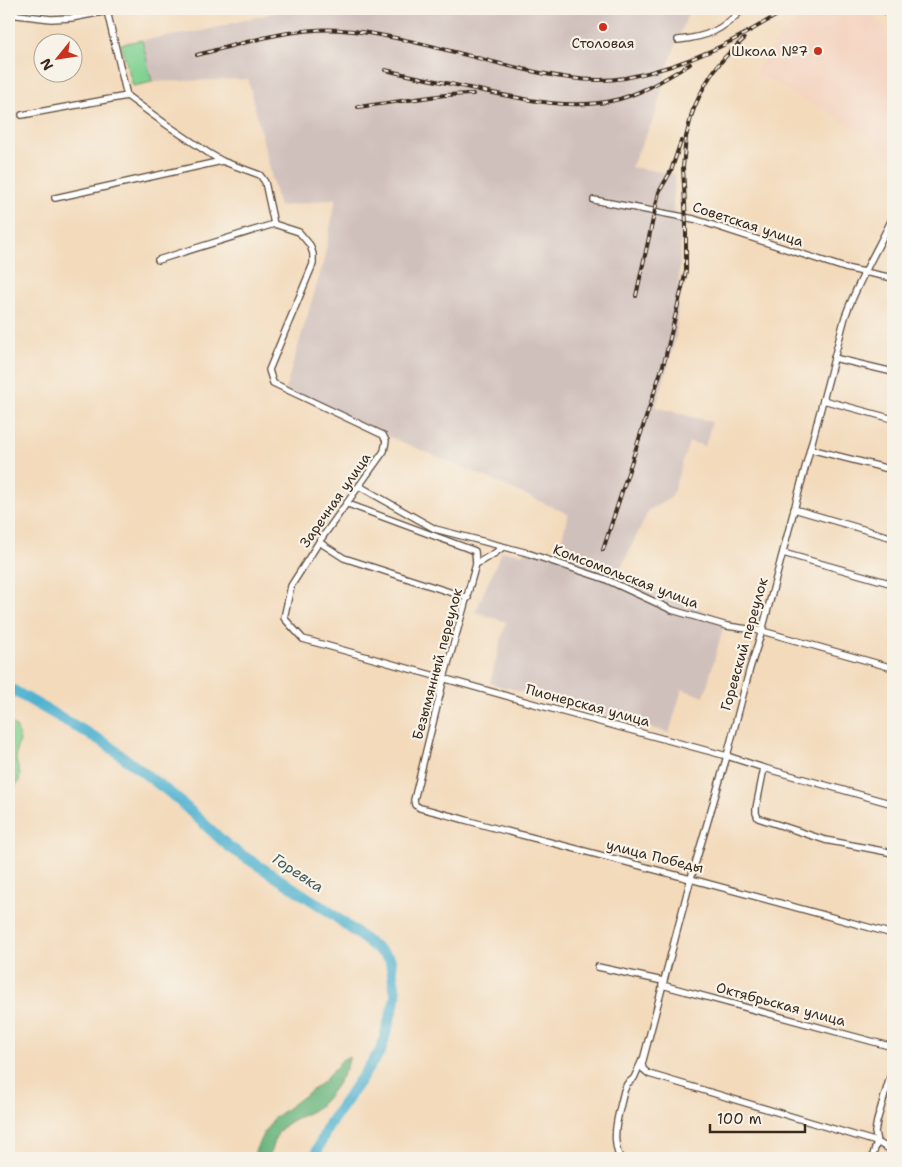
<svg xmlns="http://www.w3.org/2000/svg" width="902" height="1167" viewBox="0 0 902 1167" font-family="'Shantell Sans',sans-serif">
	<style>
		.built { fill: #f4d3c0 }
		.industrial { fill: #d0c0bc }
		.green { fill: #80d293; stroke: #5e7e58 }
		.forest { fill: #68b47d; stroke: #526f4e }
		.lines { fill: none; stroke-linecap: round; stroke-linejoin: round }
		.river { stroke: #51b2d0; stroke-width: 11 }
		.minor-casing { stroke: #574436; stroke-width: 8 }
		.secondary-casing { stroke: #574436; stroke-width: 11 }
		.minor { stroke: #fff; stroke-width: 5.5 }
		.secondary { stroke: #fff; stroke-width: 9 }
		.rail-casing { stroke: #3b2a1e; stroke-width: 4 }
		.rail { stroke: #f7f3e8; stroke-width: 2; stroke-dasharray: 5.5; stroke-linecap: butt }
		.poi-dot { fill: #c8321e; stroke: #f7f3e8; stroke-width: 2 }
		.labels { text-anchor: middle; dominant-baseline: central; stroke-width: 4.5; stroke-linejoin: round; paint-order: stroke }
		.poi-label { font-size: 14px; fill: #3b2a1e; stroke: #f7f3e8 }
		.street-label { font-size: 14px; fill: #3b2a1e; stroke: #f7f3e8 }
		.water-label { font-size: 15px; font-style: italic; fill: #435a5c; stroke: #f7f3e8 }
	</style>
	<rect width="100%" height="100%" fill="#f7f3e8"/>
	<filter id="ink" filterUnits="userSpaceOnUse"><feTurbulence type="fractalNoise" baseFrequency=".02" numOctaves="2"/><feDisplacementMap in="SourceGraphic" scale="10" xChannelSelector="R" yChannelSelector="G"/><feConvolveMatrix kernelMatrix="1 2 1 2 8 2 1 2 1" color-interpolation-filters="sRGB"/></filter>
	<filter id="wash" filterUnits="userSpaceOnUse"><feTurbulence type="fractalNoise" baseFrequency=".0096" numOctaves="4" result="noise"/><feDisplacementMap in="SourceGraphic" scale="20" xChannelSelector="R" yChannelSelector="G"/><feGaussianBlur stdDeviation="1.12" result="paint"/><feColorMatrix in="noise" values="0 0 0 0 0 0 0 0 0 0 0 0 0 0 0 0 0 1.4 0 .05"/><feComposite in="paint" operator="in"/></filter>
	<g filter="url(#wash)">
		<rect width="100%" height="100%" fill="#f3dabb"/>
		<path class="built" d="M806 9H864L893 34V160L884 152 885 149 846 123 755 72 783 32Z"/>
		<path class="industrial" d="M286 9H690L668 65 655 116 631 167 675 174 673 209 682 224 676 337 656 407 712 422 705 446 689 442 671 498 649 510 617 576 729 621 726 629 723 628 704 697 682 689 669 733 490 683 506 622 475 612 502 551 523 554 526 546 567 558 562 539 568 514 488 478 397 440 285 390 323 264 336 198 279 207 248 79 152 82 142 40 203 31Z"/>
		<g class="green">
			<path d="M142 40 152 82 133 86 121 44Z"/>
			<path d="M9 722 17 728 20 741 17 747 16 760 20 774 19 781 11 792 9 790Z"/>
		</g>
		<path class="forest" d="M349 1057C350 1069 327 1100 317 1108 307 1115 292 1118 283 1127 275 1135 272 1147 269 1158H252L262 1136 274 1118 324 1081 343 1059Z"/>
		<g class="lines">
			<path class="river" d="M9 688 105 743 174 796 228 846 327 910 390 959 396 996 381 1050 328 1126 314 1158"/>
		</g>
	</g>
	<g filter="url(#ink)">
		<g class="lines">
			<g class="minor-casing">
				<g id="minor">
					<path d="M107 11 127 96 167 125 210 154 222 161 260 175 265 182 274 224"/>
					<path d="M9 14 51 19 71 18 119 9"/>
					<path d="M678 40C708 37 722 30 743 9"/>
					<path d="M22 115 127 96"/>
					<path d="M55 198 222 161"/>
					<path d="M594 200 694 219 845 268 893 278"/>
					<path d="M893 217C877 250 857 283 845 317L762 631 750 668 727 756 691 878 642 1064 643 1069 649 1074 877 1142 893 1151"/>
					<path d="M158 260 274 224 299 232 310 245 313 254V264L269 370 273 383 383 435 386 441 384 451 319 542 291 586 284 618 303 639 567 713 727 756 764 768 893 804"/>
					<path d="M834 358 893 372"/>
					<path d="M823 400 893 419"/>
					<path d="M810 449 893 470"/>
					<path d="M359 486 435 529 524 552 605 579 672 610 727 626 762 631 893 668"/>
					<path d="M348 504 475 551 476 564"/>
					<path d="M794 509 893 538"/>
					<path d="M319 542 344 558 468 598"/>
					<path d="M503 547 495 553 476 564 444 678 414 800 415 805 420 808C454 816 488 827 522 835 647 867 770 900 893 934"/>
					<path d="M783 553 893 584"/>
					<path d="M764 768 756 808V813L758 818 825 840 893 853"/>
					<path d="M598 967 663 981"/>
					<path d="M662 985 893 1047"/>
					<path d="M620 1158C610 1137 619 1113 624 1091L627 1084 634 1078 642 1060"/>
					<path d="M872 1158 877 1142 875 1132 877 1121 893 1067"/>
				</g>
			</g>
			<g class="secondary-casing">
				<path id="secondary" d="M886 9 893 15"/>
			</g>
			<use href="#minor" class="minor"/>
			<use href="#secondary" class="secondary"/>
			<g class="rail-casing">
				<g id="rail">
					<path d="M197 55C248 42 301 24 353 31 403 37 453 52 501 64 540 73 584 85 625 78 655 72 687 62 715 49 740 38 764 22 788 9"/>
					<path d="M385 70C416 77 447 83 479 90 522 99 566 110 611 101 640 95 665 79 690 64"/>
					<path d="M358 107 445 95 473 94"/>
					<path d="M691 116C704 82 716 63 744 39"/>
					<path d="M636 296 659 192 671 171 681 141"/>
					<path d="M603 550 665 359 686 271V224L683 167 686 137 693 110"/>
				</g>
			</g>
			<use href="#rail" class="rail"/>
		</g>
	</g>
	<g class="poi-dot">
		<circle cx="603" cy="27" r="5"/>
		<circle cx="818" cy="51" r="5"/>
	</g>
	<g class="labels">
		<g class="poi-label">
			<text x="603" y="43">Столовая</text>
			<text x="808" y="51" text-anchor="end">Школа №7</text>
		</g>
		<g class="street-label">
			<text transform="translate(748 224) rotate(18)">Советская улица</text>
			<text transform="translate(335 500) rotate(-55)">Заречная улица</text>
			<text transform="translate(626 576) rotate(21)">Комсомольская улица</text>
			<text transform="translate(744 644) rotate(-74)">Горевский переулок</text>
			<text transform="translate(437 664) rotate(-75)">Безымянный переулок</text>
			<text transform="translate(588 705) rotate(15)">Пионерская улица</text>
			<text transform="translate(655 856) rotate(14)">улица Победы</text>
			<text transform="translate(781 1004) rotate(15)">Октябрьская улица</text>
		</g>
		<g class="water-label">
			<text transform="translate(298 873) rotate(33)">Горевка</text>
		</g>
	</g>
	<rect width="902" height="1167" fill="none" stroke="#f7f3e8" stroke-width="30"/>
	<g transform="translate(58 58) rotate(240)"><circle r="24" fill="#f7f3e8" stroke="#aca397"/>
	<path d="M0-4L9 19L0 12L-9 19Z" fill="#c8321e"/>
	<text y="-8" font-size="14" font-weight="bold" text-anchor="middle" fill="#3b2a1e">N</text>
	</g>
	<path d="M710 1124v8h95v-8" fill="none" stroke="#3b2a1e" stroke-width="2.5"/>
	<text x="717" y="1124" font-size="15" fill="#3b2a1e" stroke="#f7f3e8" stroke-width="4" paint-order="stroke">100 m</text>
</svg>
